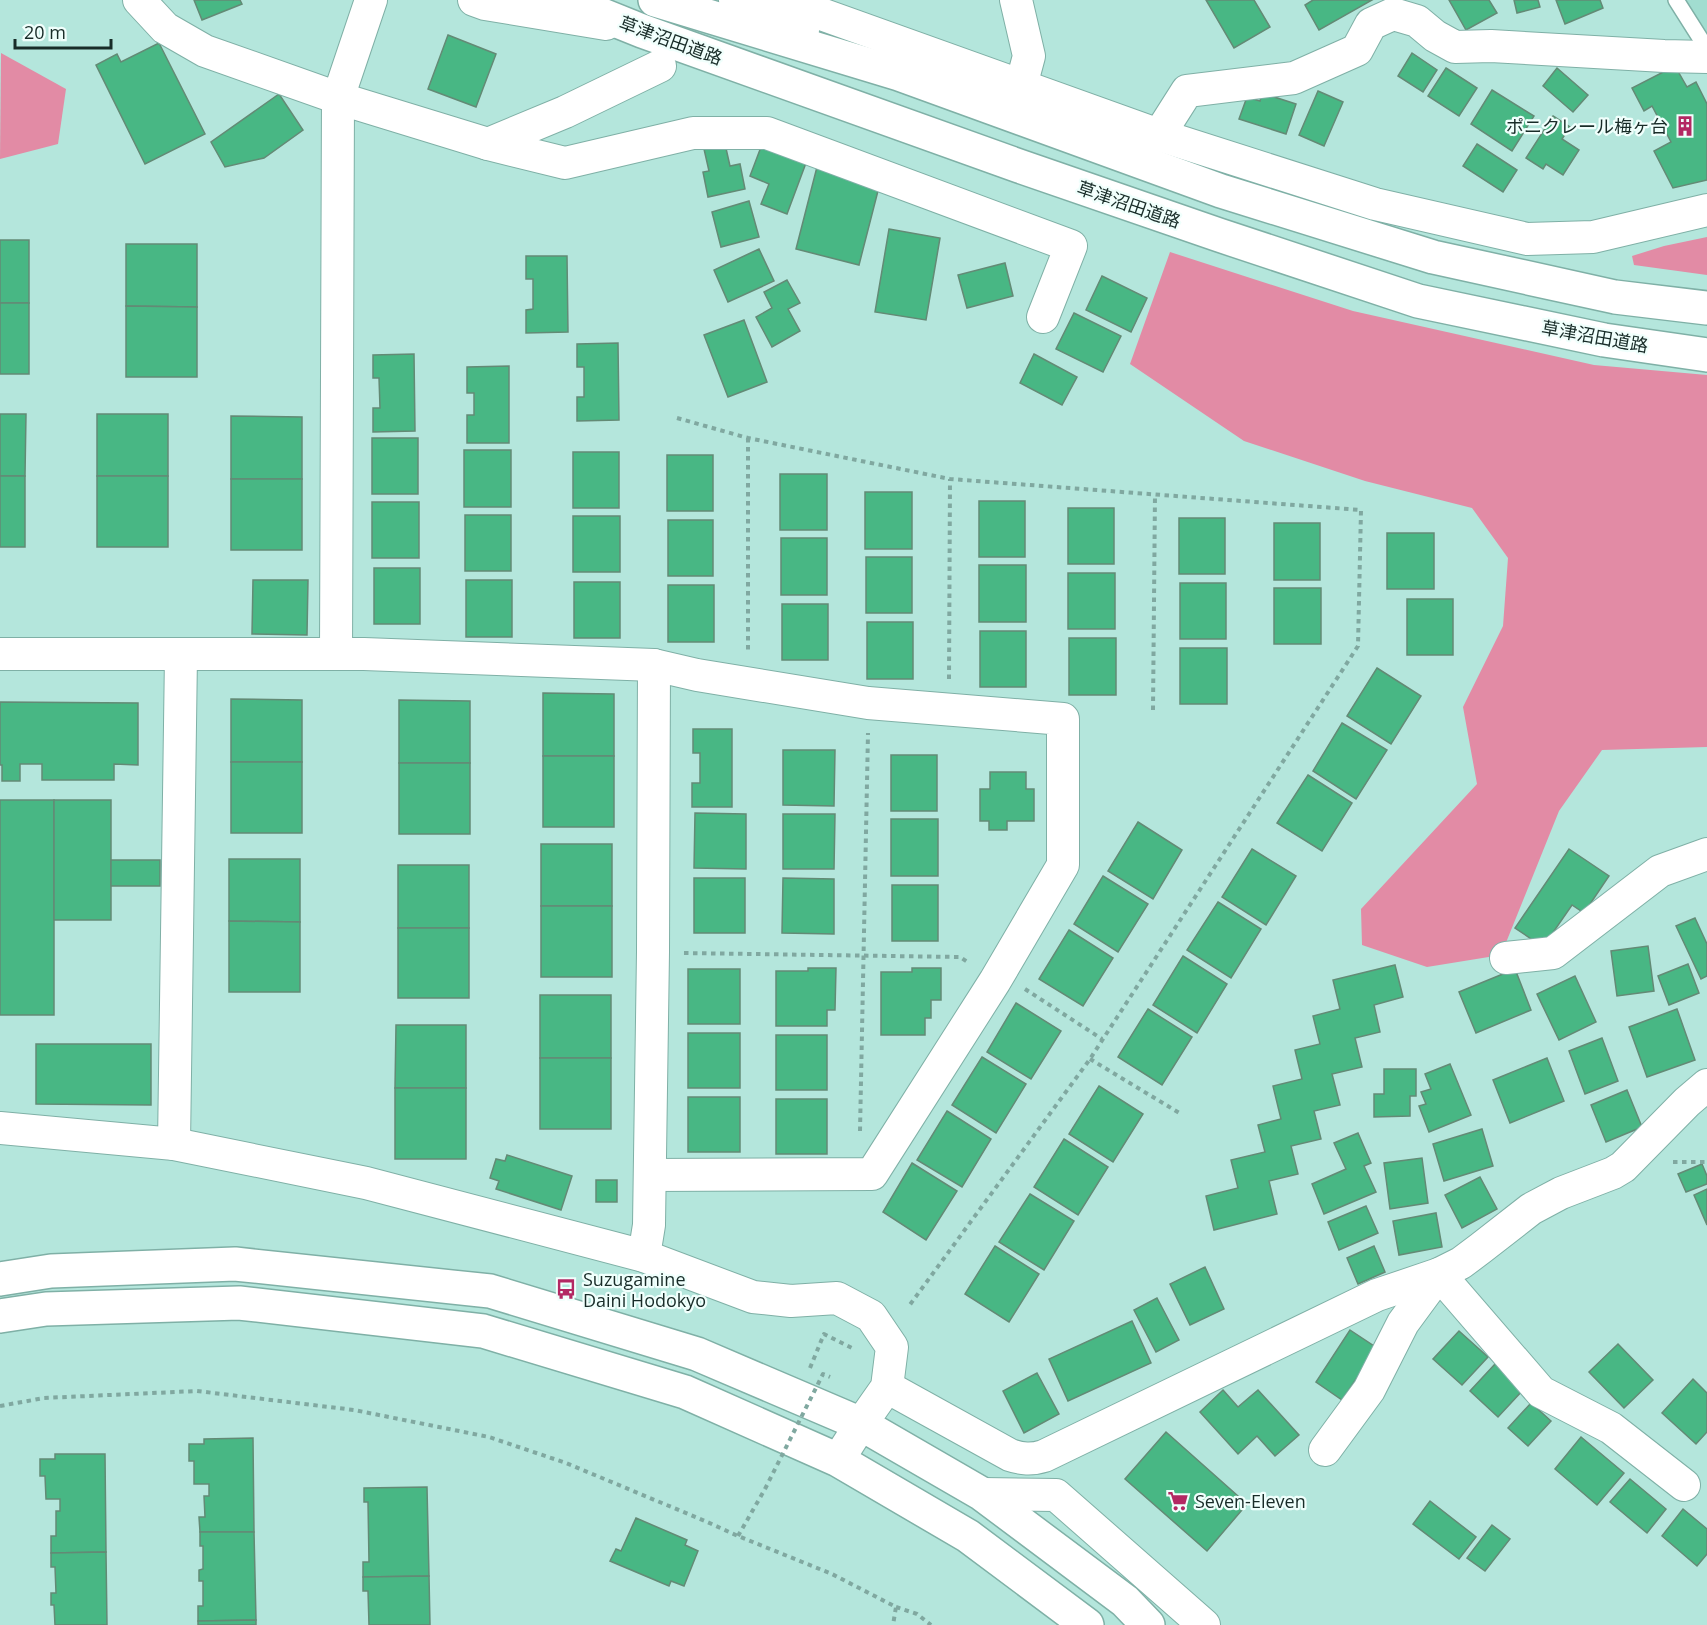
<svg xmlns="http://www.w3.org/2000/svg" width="1707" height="1625" viewBox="0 0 1707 1625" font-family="'Open Sans','Noto Sans JP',sans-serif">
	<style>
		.built { fill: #a1ddd0 }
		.green { fill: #e28ba5 }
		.building { fill: #48b784; stroke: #638a75; stroke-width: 1.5 }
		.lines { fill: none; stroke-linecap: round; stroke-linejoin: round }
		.service-casing { stroke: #7fb0a6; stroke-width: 18 }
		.minor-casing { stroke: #7fb0a6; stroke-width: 34 }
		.tertiary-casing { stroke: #7fb0a6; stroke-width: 36 }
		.path { stroke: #80a8a0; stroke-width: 4; stroke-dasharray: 4.5 4.5; stroke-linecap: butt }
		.service { stroke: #fff; stroke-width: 15 }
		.minor { stroke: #fff; stroke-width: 32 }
		.tertiary { stroke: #fff; stroke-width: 33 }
		.path-bridge { stroke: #80a8a0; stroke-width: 4; stroke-dasharray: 4.5 4.5; stroke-linecap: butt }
		.labels { text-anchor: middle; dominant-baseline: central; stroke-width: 4.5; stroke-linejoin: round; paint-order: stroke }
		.street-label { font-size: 18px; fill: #182c28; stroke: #f0fffc }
		.poi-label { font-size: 18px; fill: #182c28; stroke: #f0fffc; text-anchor: start }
	</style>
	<rect width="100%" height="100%" fill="#b4e6dc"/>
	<path class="built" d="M1683 0H1707V38Z"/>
	<g class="green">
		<path d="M1 53 66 89 58 144 0 159Z"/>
		<path d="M1707 237V275L1634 265 1632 256 1664 246Z"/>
		<path d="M1170 252 1353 311 1594 365 1707 375V747L1602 750 1559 811 1501 955 1427 967 1362 945 1361 909 1477 784 1463 707 1503 626 1508 558 1472 508 1365 481 1244 441 1130 364Z"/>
	</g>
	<g class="building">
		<path d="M194 0H240L242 4 202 20Z"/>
		<path d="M1206 0H1254L1270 27 1234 48Z"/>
		<path d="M1313 0H1372L1319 30 1305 5Z"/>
		<path d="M1449 0H1489L1497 13 1466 30Z"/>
		<path d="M1514 0H1538L1540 7 1517 13Z"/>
		<path d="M1556 0H1600L1603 8 1565 24Z"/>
		<path d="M448 35 496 54 476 107 428 89Z"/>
		<path d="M159 43 205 134 145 164 96 65 117 54 121 62Z"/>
		<path d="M1412 53 1437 70 1423 92 1398 76Z"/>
		<path d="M1675 66 1687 87 1696 82 1707 104V180L1673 188 1654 151 1671 142 1652 106 1644 111 1632 88Z"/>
		<path d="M1446 68 1477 88 1459 116 1428 96Z"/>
		<path d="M1557 68 1588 95 1573 112 1543 86Z"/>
		<path d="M1492 90 1534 116 1512 151 1471 124Z"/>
		<path d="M1318 91 1343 102 1324 146 1299 135Z"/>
		<path d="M1262 93 1296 104 1286 134 1239 119 1247 97 1260 101Z"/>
		<path d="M279 94 303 130 264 158 225 167 211 142Z"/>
		<path d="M1553 116 1570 127 1562 139 1579 150 1563 175 1546 164 1543 169 1526 158Z"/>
		<path d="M725 144 730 166 740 164 745 189 708 197 703 172 709 171 704 149Z"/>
		<path d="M1477 144 1517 170 1503 192 1463 166Z"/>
		<path d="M761 147 806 163 787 214 761 204 769 184 750 176Z"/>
		<path d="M817 167 880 183 859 265 796 249Z"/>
		<path d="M749 201 759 237 721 247 712 212Z"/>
		<path d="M889 229 940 238 926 320 875 312Z"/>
		<rect x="0" y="240" width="29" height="63"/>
		<path d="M126 244H197V307L126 306Z"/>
		<path d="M759 249 774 281 728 302 714 270Z"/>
		<path d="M526 256H567L568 332 526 333V310L533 309V279H526Z"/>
		<path d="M1005 263 1013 296 967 308 958 275Z"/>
		<path d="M1102 276 1147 298 1131 332 1086 310Z"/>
		<path d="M787 280 800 303 788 309 800 331 772 347 756 317 772 308 764 292Z"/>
		<rect x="0" y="303" width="29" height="71"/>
		<path d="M126 306 197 307V377H126Z"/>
		<path d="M1074 313 1121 336 1103 372 1056 349Z"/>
		<path d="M744 320 767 382 728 397 704 335Z"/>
		<path d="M618 343 619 420 577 421V397H584V367H577V344Z"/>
		<path d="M414 354 415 431 373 432V408H380L379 378H373V355Z"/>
		<path d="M1034 354 1077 377 1062 405 1020 383Z"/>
		<path d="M509 366V443H467V415H474V393H467V367Z"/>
		<path d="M0 414H26L25 476H0Z"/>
		<rect x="97" y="414" width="71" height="62"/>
		<path d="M231 416 302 417V479H231Z"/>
		<rect x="372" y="438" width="46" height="56"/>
		<rect x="464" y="450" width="47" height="57"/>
		<rect x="573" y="452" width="46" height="56"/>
		<rect x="667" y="455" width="46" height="56"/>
		<rect x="780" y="474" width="47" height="56"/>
		<rect x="0" y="476" width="25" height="71"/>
		<rect x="97" y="476" width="71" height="71"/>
		<rect x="231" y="479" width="71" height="71"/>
		<rect x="865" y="492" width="47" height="57"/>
		<rect x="979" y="501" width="46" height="56"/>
		<rect x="372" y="502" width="47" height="56"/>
		<rect x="1068" y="508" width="46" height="56"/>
		<rect x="465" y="515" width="46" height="56"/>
		<rect x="573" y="516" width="47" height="56"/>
		<rect x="1179" y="518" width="46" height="56"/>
		<rect x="668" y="520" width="45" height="56"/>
		<rect x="1274" y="523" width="46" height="57"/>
		<rect x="1387" y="533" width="47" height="56"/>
		<rect x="781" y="538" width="46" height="57"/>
		<rect x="866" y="557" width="46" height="56"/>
		<rect x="979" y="565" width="47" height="57"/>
		<rect x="374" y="568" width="46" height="56"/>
		<rect x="1068" y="573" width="47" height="56"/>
		<path d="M253 580H308L307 635 252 634Z"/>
		<rect x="466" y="580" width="46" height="57"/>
		<rect x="574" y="582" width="46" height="56"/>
		<rect x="1180" y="583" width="46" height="56"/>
		<rect x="668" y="585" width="46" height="57"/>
		<rect x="1274" y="588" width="47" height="56"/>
		<rect x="1407" y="599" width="46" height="56"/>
		<rect x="782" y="604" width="46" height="56"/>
		<rect x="867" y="622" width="46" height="57"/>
		<rect x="980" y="631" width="46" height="56"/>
		<rect x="1069" y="638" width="47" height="57"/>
		<rect x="1180" y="648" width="47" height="56"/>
		<path d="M1377 668 1421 696 1391 744 1347 716Z"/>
		<path d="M543 693 614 694V756H543Z"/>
		<path d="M231 699 302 700V762H231Z"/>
		<path d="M399 700 470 701V763H399Z"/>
		<path d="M0 702 138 703V765L114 764V780H42V764H20V781H2V765H0Z"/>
		<path d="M1342 723 1387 750 1356 799 1313 771Z"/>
		<path d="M693 729H732V807H692V783H700V753H693Z"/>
		<path d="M783 750H835L834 806 783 805Z"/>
		<rect x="891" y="755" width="46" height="56"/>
		<rect x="543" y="756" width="71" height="71"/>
		<rect x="231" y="762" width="71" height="71"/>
		<rect x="399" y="763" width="71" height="71"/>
		<path d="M990 772H1026V789H1034V821H1007V830H989V821H980V789H990Z"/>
		<path d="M1308 775 1352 803 1322 851 1277 823Z"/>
		<rect x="0" y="800" width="54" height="215"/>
		<rect x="54" y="800" width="57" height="120"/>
		<path d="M695 813 746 814V869L694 868Z"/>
		<path d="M783 814H835L834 869H783Z"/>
		<rect x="891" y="819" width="47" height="57"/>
		<path d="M1138 822 1182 850 1153 899 1108 871Z"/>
		<rect x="541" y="844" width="71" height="62"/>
		<path d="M1252 849 1296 876 1266 925 1222 897Z"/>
		<path d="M1569 849 1609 876 1584 913 1572 905 1543 947 1515 928Z"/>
		<path d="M229 859H300V922L229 921Z"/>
		<rect x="111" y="860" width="49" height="26"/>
		<rect x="398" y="865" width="71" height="63"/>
		<path d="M1103 876 1148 904 1118 952 1074 924Z"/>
		<rect x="694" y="878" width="51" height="55"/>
		<path d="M783 878 834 879V934L782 933Z"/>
		<rect x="892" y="885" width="46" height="56"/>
		<path d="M1218 902 1261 929 1231 978 1187 950Z"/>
		<rect x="541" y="906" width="71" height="71"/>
		<path d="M1695 918 1707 944V976L1701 979 1676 926Z"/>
		<path d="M229 921 300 922V992H229Z"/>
		<rect x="398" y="928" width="71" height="70"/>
		<path d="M1069 930 1113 958 1083 1006 1039 979Z"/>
		<path d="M1648 946 1654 991 1617 996 1611 951Z"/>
		<path d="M1183 956 1227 984 1197 1033 1153 1005Z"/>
		<path d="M1688 964 1699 993 1669 1005 1658 976Z"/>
		<path d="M1395 965 1403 997 1374 1005 1380 1032 1355 1038 1362 1067 1332 1074 1340 1105 1314 1111 1321 1139 1291 1146 1298 1174 1269 1181 1277 1214 1214 1230 1206 1196 1238 1188 1231 1160 1265 1152 1258 1125 1281 1119 1273 1086 1302 1079 1295 1050 1320 1044 1313 1016 1340 1009 1333 980Z"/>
		<path d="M808 968H836L835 1010H827V1026H776V971H808Z"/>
		<path d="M912 968H941V1000H931V1018H925V1035H881V972H912Z"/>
		<rect x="688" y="969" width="52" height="55"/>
		<path d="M1515 969 1531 1010 1476 1033 1459 992Z"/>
		<path d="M1575 976 1596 1022 1559 1040 1537 994Z"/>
		<rect x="540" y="995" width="71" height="63"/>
		<path d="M1016 1003 1061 1031 1031 1079 987 1052Z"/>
		<path d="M1148 1009 1192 1037 1162 1085 1118 1057Z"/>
		<path d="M1677 1009 1695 1060 1647 1077 1629 1027Z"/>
		<path d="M396 1025H466V1088H395Z"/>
		<rect x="688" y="1033" width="52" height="55"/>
		<rect x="776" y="1035" width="51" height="55"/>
		<path d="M1602 1038 1618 1081 1585 1094 1569 1051Z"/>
		<path d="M36 1044H151V1105L36 1104Z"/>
		<path d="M982 1057 1026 1084 996 1133 952 1105Z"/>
		<rect x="540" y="1058" width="71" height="71"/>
		<path d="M1547 1058 1564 1101 1510 1123 1493 1080Z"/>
		<path d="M1450 1064 1471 1115 1429 1132 1419 1106 1426 1104 1421 1092 1431 1089 1425 1074Z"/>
		<path d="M1384 1069H1416V1096H1410V1116L1374 1117V1094H1384Z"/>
		<path d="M1099 1086 1143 1114 1113 1162 1069 1134Z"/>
		<rect x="395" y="1088" width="71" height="71"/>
		<path d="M1627 1090 1642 1127 1606 1142 1591 1105Z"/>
		<rect x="688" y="1097" width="52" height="55"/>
		<rect x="776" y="1099" width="51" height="55"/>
		<path d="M947 1111 991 1139 962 1187 917 1160Z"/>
		<path d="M1482 1129 1493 1166 1444 1181 1433 1144Z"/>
		<path d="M1358 1133 1371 1163 1364 1166 1376 1192 1324 1214 1312 1184 1346 1169 1334 1143Z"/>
		<path d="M1064 1139 1108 1167 1078 1215 1034 1187Z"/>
		<path d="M507 1155 572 1176 561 1210 496 1189 499 1181 490 1178 496 1159 505 1161Z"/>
		<path d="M1422 1158 1428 1203 1390 1209 1384 1163Z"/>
		<path d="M912 1163 957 1191 926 1240 883 1212Z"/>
		<path d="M1702 1164 1707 1176V1184L1686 1192 1678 1174Z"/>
		<path d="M1480 1177 1497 1209 1462 1228 1445 1195Z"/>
		<rect x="596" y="1180" width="21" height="22"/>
		<path d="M1707 1189V1225L1694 1195Z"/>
		<path d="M1030 1194 1074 1221 1044 1270 999 1242Z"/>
		<path d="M1366 1206 1378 1233 1339 1250 1328 1222Z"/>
		<path d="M1436 1213 1442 1247 1399 1255 1393 1221Z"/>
		<path d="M995 1246 1039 1274 1009 1322 965 1294Z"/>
		<path d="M1374 1246 1385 1272 1358 1284 1347 1258Z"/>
		<path d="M1205 1267 1224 1309 1190 1325 1170 1284Z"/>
		<path d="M1157 1298 1179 1340 1156 1352 1134 1310Z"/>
		<path d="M1132 1321 1151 1363 1068 1401 1049 1359Z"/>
		<path d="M1350 1330 1377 1348 1342 1400 1316 1382Z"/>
		<path d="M1459 1331 1488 1357 1462 1385 1433 1359Z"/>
		<path d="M1618 1344 1653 1380 1624 1408 1589 1372Z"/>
		<path d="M1495 1364 1523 1390 1498 1417 1470 1391Z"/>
		<path d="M1037 1373 1059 1414 1024 1433 1003 1391Z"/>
		<path d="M1693 1379 1707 1393V1432L1696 1444 1662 1413Z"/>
		<path d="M1223 1390 1238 1407 1258 1390 1299 1435 1275 1456 1257 1436 1238 1454 1200 1412Z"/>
		<path d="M1531 1403 1551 1421 1528 1446 1508 1428Z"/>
		<path d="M1166 1432 1247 1504 1207 1551 1125 1479Z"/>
		<path d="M1581 1437 1624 1473 1597 1505 1555 1469Z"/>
		<path d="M253 1438 254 1532H200L199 1517H205L204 1496H209V1484H194V1461H189V1444H204V1439Z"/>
		<path d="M55 1454H105L106 1552 51 1553V1536H56V1511H60V1499H46L45 1476H40V1459H55Z"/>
		<path d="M1630 1479 1666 1509 1647 1533 1610 1502Z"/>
		<path d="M427 1487 429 1576 363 1577V1562H369L368 1502H364V1488Z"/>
		<path d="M1430 1501 1476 1537 1459 1559 1413 1524Z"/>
		<path d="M1683 1509 1707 1529V1554L1697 1566 1662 1536Z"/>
		<path d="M636 1518 687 1540 685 1545 698 1551 684 1586 671 1581 669 1586 610 1561 616 1549 621 1551Z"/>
		<path d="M1492 1525 1510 1539 1485 1571 1467 1558Z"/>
		<path d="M200 1532H254L256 1620 198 1621V1606H203V1581H199V1570L203 1569V1546H200Z"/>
		<path d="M106 1552 107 1625H55L54 1605H51V1593H56L55 1567H51V1553Z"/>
		<path d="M429 1576 430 1625H369L368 1591H363V1577Z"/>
		<path d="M256 1620V1625H198V1621Z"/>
	</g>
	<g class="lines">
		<g class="service-casing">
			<path id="service" d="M1676 0 1707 49"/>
		</g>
		<g class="minor-casing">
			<g id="minor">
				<path d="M139 0 165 28 205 51 338 98 488 144 565 112 660 66"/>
				<path d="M474 0 485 4 606 24"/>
				<path d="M735 0 803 30"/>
				<path d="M782 0 1159 135 1375 204 1527 239 1593 237 1707 210"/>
				<path d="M1016 0 1029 56 1021 86"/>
				<path d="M1159 135 1187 91 1294 78 1357 50 1371 24 1393 14 1417 21 1435 36 1455 47 1491 46 1664 56 1707 57"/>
				<path d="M488 144 565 163 693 133H767L1071 246 1043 317"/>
				<path d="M0 654H364L654 665 697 675 868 703 1063 719V865L995 981 872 1174 650 1175"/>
				<path d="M336 654 338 98 371 0"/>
				<path d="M1506 958 1553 953 1660 871 1707 854"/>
				<path d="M0 1128 174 1144 366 1183 644 1256 753 1297 791 1301 837 1298 871 1316 892 1347 887 1387 861 1424 838 1460"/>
				<path d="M174 1144 181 655"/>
				<path d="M644 1256 649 1225 653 952 654 665"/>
				<path d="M887 1387 1010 1455C1022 1459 1031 1460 1044 1456L1377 1295 1439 1274 1541 1392 1611 1428 1684 1485"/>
				<path d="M1325 1450 1369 1390 1403 1323 1439 1274 1461 1263 1481 1248 1531 1209 1561 1193 1613 1173 1623 1167 1687 1102 1707 1085"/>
				<path d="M982 1494 1056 1495 1204 1625"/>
			</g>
		</g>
		<g class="tertiary-casing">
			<g id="tertiary">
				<path d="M565 0 642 31 1019 166 1219 235 1418 301 1604 340 1707 355"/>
				<path d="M655 0 899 74 1221 191 1433 257 1615 297 1707 308"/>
				<path d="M0 1279 51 1271 235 1264 490 1291 697 1354 861 1424 982 1494 1125 1601 1148 1625"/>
				<path d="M0 1316 46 1309 239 1303 483 1331 685 1392 838 1460 968 1536 1087 1625"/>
			</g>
		</g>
		<g class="path">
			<path d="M677 418 748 438 950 479 1361 510 1358 646 1090 1059 909 1306"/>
			<path d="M748 438V650"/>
			<path d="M949 679 950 479"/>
			<path d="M1153 710 1155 494"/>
			<path d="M684 953 960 957 969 963"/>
			<path d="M1025 989 1102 1039"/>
			<path d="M1090 1059 1181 1114"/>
			<path d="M860 1131 868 733"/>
			<path d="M1673 1162H1707"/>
			<path d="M810 1368 824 1334 852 1348"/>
			<path d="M0 1406 44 1398 197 1391 354 1410 489 1437 566 1463 705 1521 738 1536 832 1574 896 1607 893 1625"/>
			<path d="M738 1536 765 1489"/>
			<path d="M896 1607 917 1614 931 1625"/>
		</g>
		<use href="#service" class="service"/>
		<use href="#minor" class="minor"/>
		<use href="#tertiary" class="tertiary"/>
		<path class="path-bridge" d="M765 1489 823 1374 830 1377"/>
	</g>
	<defs>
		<g id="building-bare" transform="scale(1.62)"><path d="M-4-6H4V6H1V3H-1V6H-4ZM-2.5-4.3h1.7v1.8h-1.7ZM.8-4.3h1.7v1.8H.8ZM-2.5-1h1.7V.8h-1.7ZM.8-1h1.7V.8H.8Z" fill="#b32863" stroke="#f0fffc" stroke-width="2.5" paint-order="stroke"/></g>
		<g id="bus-bare" transform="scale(1.62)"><path d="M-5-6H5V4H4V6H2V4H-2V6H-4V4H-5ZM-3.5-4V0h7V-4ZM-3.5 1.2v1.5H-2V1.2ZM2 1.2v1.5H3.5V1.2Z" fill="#b32863" stroke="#f0fffc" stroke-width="2.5" paint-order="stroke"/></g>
		<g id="supermarket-bare" transform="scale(1.62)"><path d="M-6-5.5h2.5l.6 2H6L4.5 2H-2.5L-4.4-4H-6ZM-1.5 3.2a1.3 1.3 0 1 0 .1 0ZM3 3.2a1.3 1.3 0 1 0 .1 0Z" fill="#b32863" stroke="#f0fffc" stroke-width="2.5" paint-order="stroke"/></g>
	</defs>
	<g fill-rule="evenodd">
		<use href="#building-bare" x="1685" y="126"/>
		<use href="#bus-bare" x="566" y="1289"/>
		<use href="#supermarket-bare" x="1178" y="1501"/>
	</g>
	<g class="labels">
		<g class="street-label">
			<text transform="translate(671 40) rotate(20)">草津沼田道路</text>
			<text transform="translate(1129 204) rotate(19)">草津沼田道路</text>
			<text transform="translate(1595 336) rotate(10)">草津沼田道路</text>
		</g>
		<g class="poi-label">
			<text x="1668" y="126" text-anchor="end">ポニクレール梅ヶ台</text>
			<text x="583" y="1279">Suzugamine<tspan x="583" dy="21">Daini Hodokyo</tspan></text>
			<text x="1195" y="1501">Seven-Eleven</text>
		</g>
	</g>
	<path d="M15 39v9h96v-9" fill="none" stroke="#182c28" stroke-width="3"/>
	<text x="24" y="39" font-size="18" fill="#182c28" stroke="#f0fffc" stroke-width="4.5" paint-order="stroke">20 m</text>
</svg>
